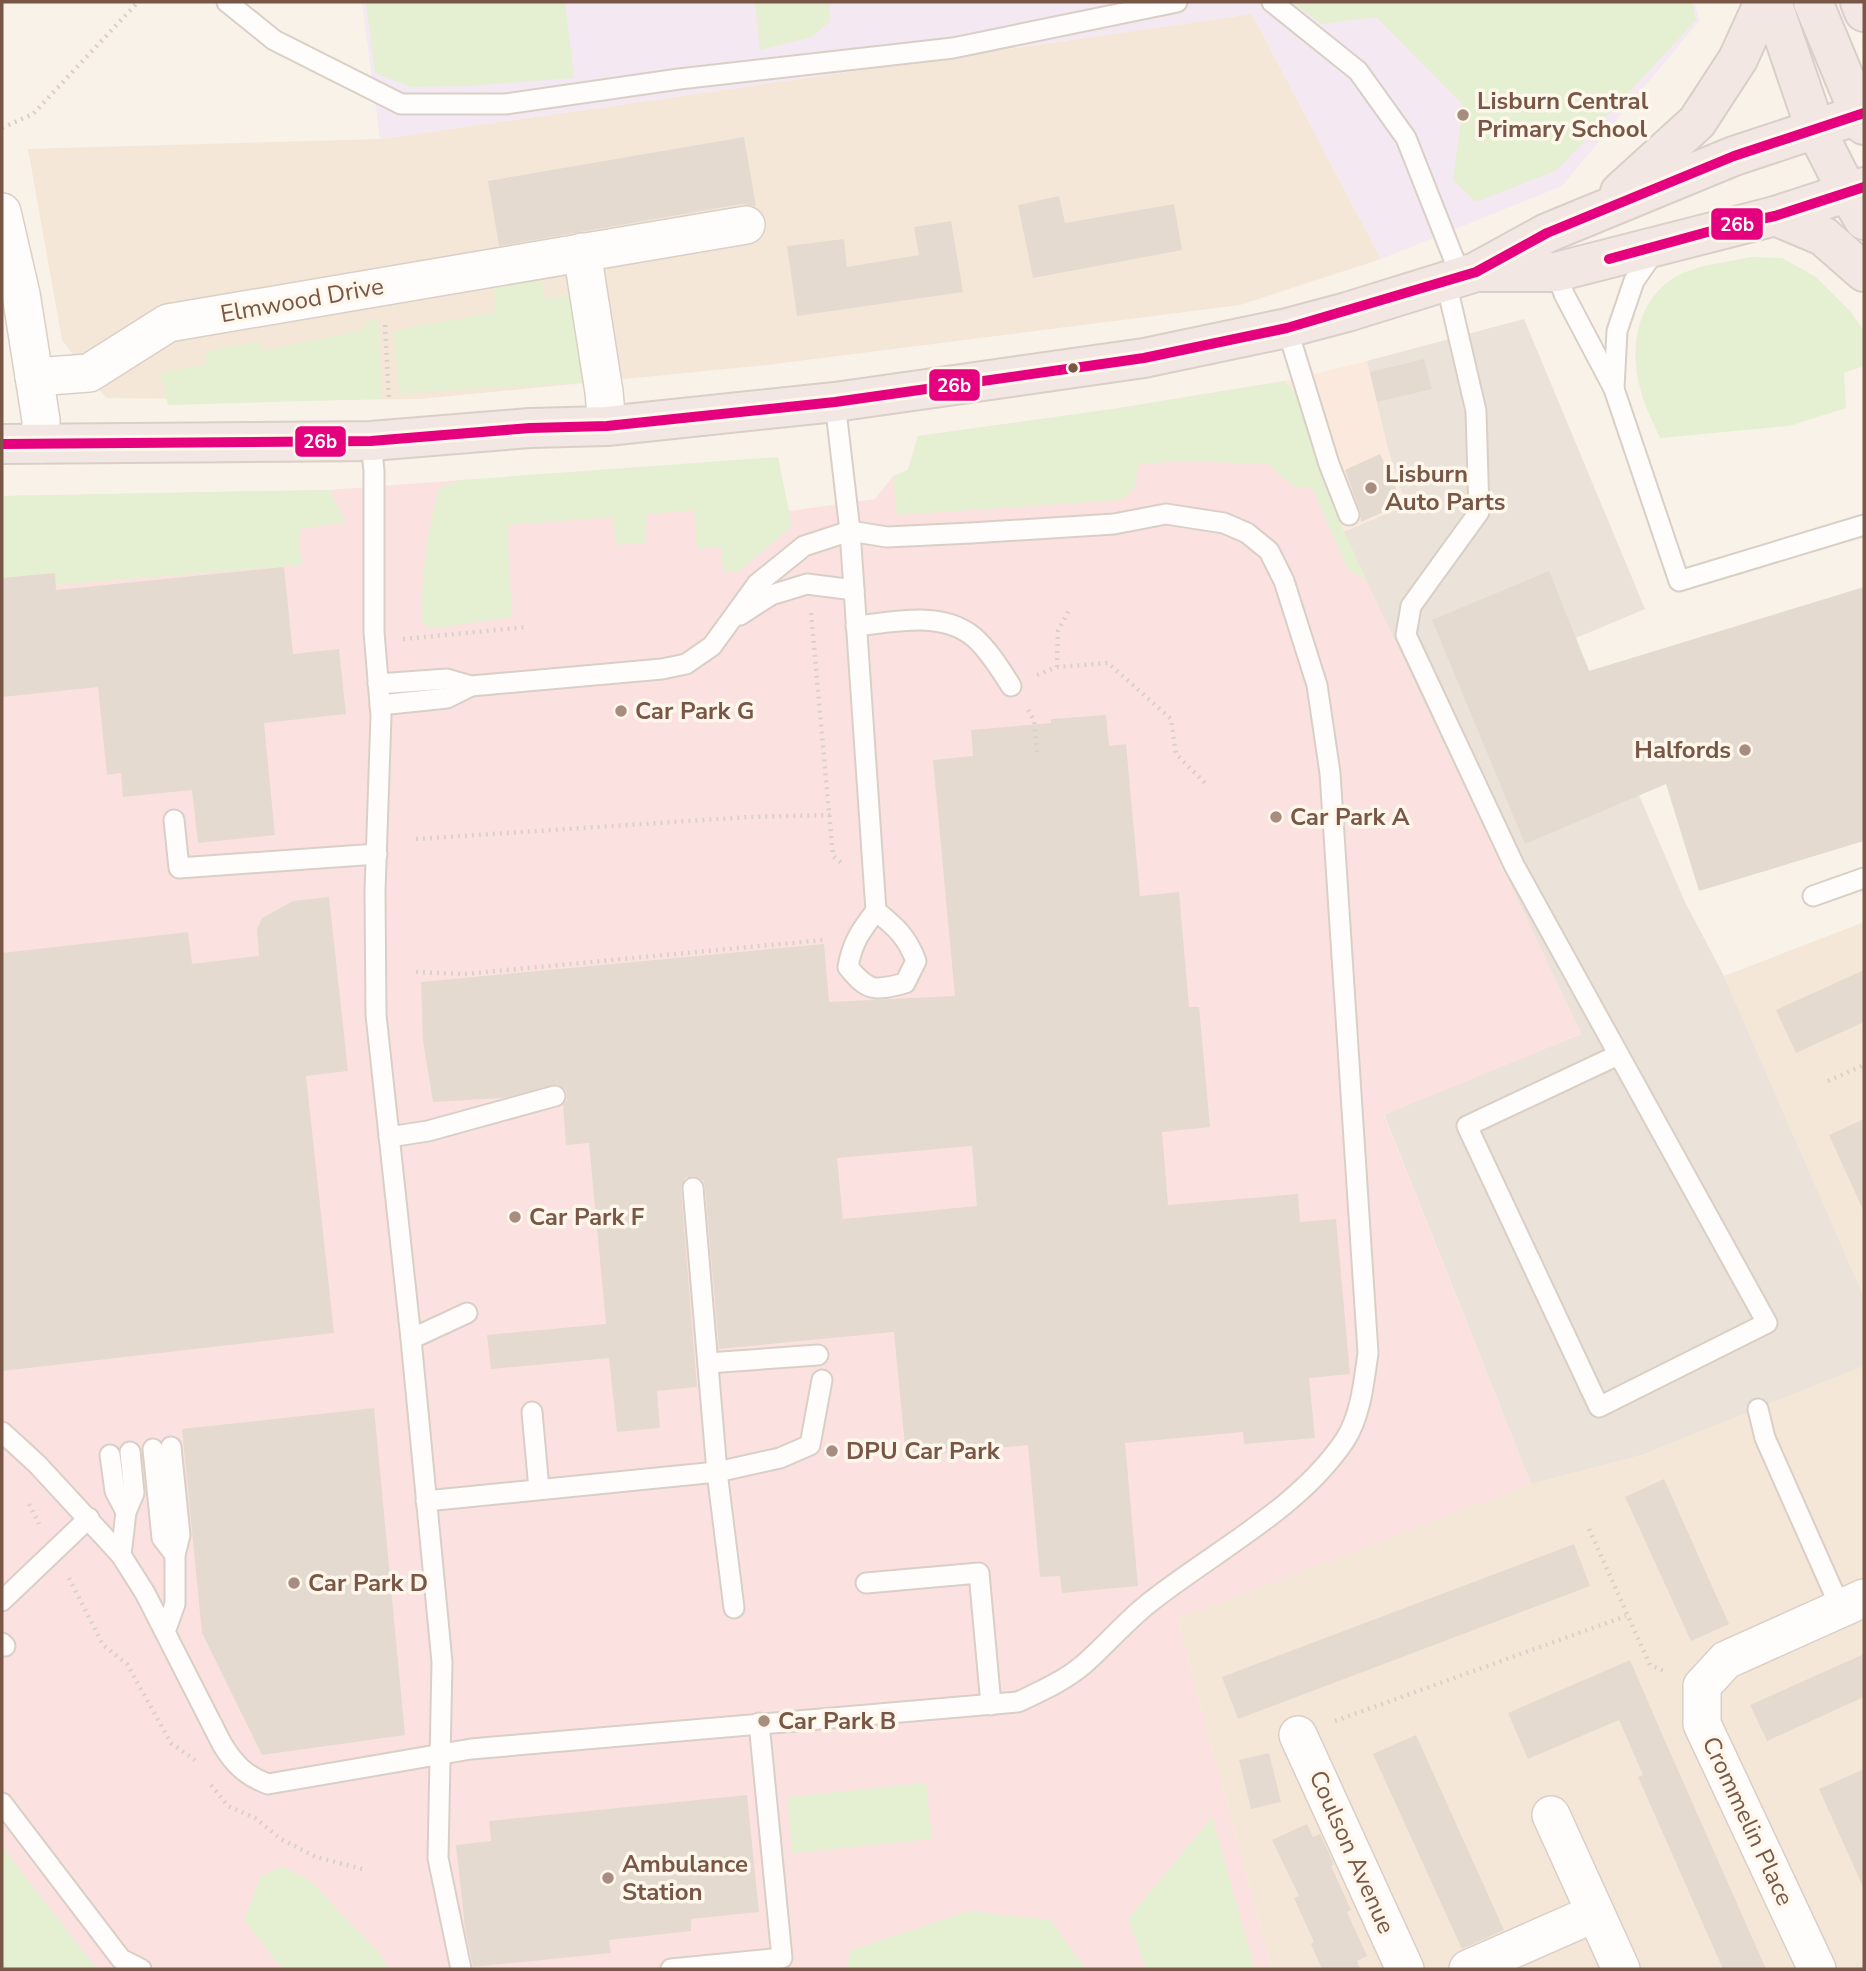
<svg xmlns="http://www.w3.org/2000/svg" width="1866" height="1971" viewBox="0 0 1866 1971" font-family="'Nunito Sans',sans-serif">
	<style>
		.residential { fill: #f5e7d8 }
		.commercial { fill: #fce9de }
		.industrial { fill: #ebe2d9 }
		.education { fill: #f4e8f2 }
		.medical { fill: #fbe2e0 }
		.green { fill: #e4f0d1 }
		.building { fill: #e5dad0; fill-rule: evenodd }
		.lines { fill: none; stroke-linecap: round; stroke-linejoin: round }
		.lane-casing { stroke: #dacfc6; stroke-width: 23 }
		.street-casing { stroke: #dacfc6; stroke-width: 40 }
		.highway-casing { stroke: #dacfc8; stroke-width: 42 }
		.path { stroke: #dbd1cb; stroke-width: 4.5; stroke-dasharray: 2 5; stroke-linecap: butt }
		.lane { stroke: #fefdfc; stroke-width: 19 }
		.street { stroke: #fefdfc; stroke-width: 37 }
		.highway { stroke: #f2e7e3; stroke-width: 38 }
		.bus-1-casing { stroke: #fff7eb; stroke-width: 16 }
		.bus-1 { stroke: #e5007d; stroke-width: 10 }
		.poi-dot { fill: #a68d7f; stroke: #fff7eb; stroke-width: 2.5 }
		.bus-dot { fill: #795746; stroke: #fff7eb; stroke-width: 2.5 }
		.labels { text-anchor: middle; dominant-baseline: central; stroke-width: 7; stroke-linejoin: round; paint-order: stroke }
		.poi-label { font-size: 24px; font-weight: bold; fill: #795746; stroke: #fff7eb; text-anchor: start }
		.street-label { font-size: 24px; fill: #795746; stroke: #fff7eb }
		.line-badge { stroke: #fff7eb; stroke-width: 2.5 }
		.badge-label { font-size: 19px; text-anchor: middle; font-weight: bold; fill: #fff }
	</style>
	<rect width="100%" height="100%" fill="#f9f2e8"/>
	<g class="residential">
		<path d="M1252 14 1381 259 1240 305 767 365 420 399 266 400 106 398 62 340 28 149 380 139Z"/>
		<path d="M1864 922V1297L1724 976Z"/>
		<path d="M1864 1366V1969H1272L1177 1619 1531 1484 1642 1455Z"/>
	</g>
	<path class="commercial" d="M1367 361 1388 449 1406 506 1343 532 1329 464 1300 397 1284 381Z"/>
	<path class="industrial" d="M1524 319 1645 609 1576 638 1639 795 1685 902 1724 976 1864 1297V1366L1642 1455 1531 1484 1384 1114 1581 1034 1343 532 1406 506 1388 449 1367 361Z"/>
	<path class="education" d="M362 2H1695L1699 21 1562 186 1381 259 1252 14 380 139Z"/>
	<path class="medical" d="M1284 381 1300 397 1343 532 1581 1034 1384 1115 1531 1484 1177 1619 1272 1969H2V496L329 490 461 480 520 479 789 511 875 499 893 476 908 470 918 436 1113 409Z"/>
	<g class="green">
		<path d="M366 2H565L574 78 470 86 411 87 375 73Z"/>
		<path d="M755 2H830L829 22 812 37 760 50Z"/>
		<path d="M1291 2H1692L1696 20 1557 170 1476 202 1453 180 1463 105 1376 17 1322 24Z"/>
		<path d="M1751 257 1782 258 1816 277 1850 311 1864 331V366L1844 373 1846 408 1789 426 1660 438C1653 422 1644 405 1640 388 1628 344 1639 293 1683 273 1703 264 1729 262 1751 257Z"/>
		<path d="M540 273 545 298 576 295 590 382 400 393 393 331 497 312 493 283Z"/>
		<path d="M378 319 382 399 168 405 160 373 206 364 207 351 258 342 262 351 363 330 367 321Z"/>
		<path d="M1284 381 1300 397 1340 523 1367 581 1348 569 1312 488 1294 487 1268 464 1181 461 1139 464 1134 489 1121 500 897 515 893 476 908 470 918 436 1113 409Z"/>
		<path d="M778 457 792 526 739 571H723L721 547 697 549 694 510 647 514 645 543 616 545 613 517 507 525 512 617 429 629 421 619C422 573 427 533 439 488L461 480Z"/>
		<path d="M329 490 346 522 299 529 301 565 56 585 55 573 2 578V496Z"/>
		<path d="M926 1783 932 1839 792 1853 787 1797Z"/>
		<path d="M1212 1817 1255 1969H1146L1128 1919Z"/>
		<path d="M3 1848 97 1969H2Z"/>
		<path d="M283 1866 311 1882 378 1952 389 1969H284L278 1964 244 1920 261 1876Z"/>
		<path d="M969 1911 1051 1920 1085 1969H846L851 1950Z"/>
	</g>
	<g class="building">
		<path d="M744 137 756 206 742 204 499 246 488 181Z"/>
		<path d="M1059 196 1065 223 1174 204 1182 250 1033 278 1018 205Z"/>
		<path d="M951 221 963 292 797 316 787 246 844 239 847 267 919 255 914 227Z"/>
		<path d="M1424 359 1432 389 1377 402 1370 372Z"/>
		<path d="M1380 454 1403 503 1361 522 1360 511 1345 470Z"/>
		<path d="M284 567 293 654 339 649 346 714 264 723 275 835 198 843 192 790 123 797 121 773 107 775 98 687 2 697V578L55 573 56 590Z"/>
		<path d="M1549 571 1589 671 1864 587V841L1699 891 1666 784 1525 844 1432 620Z"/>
		<path d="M1106 715 1109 746 1126 744 1140 896 1179 892 1189 1007H1199L1210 1127 1162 1132 1168 1205 1298 1194 1300 1222 1336 1219 1350 1374 1309 1378 1315 1438 1244 1444 1243 1432 1125 1443 1138 1586 1062 1593 1060 1576 1040 1577 1028 1445 906 1457 894 1332 719 1349 705 1187 703 1180 693 1176 685 1178 681 1189 697 1387 657 1391 660 1428 617 1432 609 1358 491 1369 487 1335 606 1324 589 1143 566 1145 563 1105 567 1100V1093L564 1088 557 1084 503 1098 433 1102 423 1041 421 982 824 944 829 1002 955 996 933 760 973 756 971 730 1051 723V719ZM972 1146 977 1206 843 1219 837 1158Z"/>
		<path d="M329 897 348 1071 306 1076 334 1333 2 1371V953L188 932 192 964 259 956 257 929 262 918 293 901Z"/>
		<path d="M1864 970V1022L1796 1053 1776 1010Z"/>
		<path d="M1864 1119V1212L1829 1135Z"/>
		<path d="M374 1408 405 1735 262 1755 202 1633 182 1429Z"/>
		<path d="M1664 1479 1729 1624 1691 1641 1625 1497Z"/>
		<path d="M1574 1544 1590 1586 1238 1719 1222 1677Z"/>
		<path d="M1864 1654V1697L1767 1741 1750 1705Z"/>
		<path d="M1630 1660 1662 1734 1766 1969H1723L1638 1777 1643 1775 1619 1720 1528 1759 1514 1727 1508 1713Z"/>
		<path d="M1416 1735 1504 1930 1462 1949 1373 1754Z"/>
		<path d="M1269 1753 1281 1802 1251 1809 1239 1760Z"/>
		<path d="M1864 1769V1889L1819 1789Z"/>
		<path d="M747 1795 759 1912 691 1919V1931L609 1940 611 1953 473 1967 465 1928 456 1845 491 1841 489 1821Z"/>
		<path d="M1307 1824 1313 1837 1320 1834 1334 1864 1331 1866 1351 1910 1347 1912 1367 1956 1357 1961 1360 1969H1322L1311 1944 1314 1942 1294 1898 1299 1896 1272 1840Z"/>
	</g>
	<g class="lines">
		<g class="lane-casing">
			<g id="lane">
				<path d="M227 2 274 40 401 104H505L679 79 953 48 1177 2"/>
				<path d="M1272 2 1358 71 1406 138 1461 277"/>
				<path d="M1554 265 1564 294 1614 389 1679 581 1864 525"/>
				<path d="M1446 282 1476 411 1479 512 1411 606 1406 635 1514 865 1767 1323 1599 1407 1467 1126 1618 1055"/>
				<path d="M1287 328 1329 464 1349 515"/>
				<path d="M1614 388 1617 331 1634 281 1656 249"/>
				<path d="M835 402 850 531 876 911"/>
				<path d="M371 441 374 471V632L381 716 375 891 376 1015 411 1339 442 1662 438 1858 461 1969"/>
				<path d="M740 615 771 595 807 584 854 590"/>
				<path d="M856 626C895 622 947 609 978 641 991 654 1001 670 1011 686"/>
				<path d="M380 705 447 698 471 686"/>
				<path d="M174 820 179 868 377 854"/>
				<path d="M1813 896 1864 878"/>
				<path d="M876 911C896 927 907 937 916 961L905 983C875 991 868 992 848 967 852 943 861 930 876 911Z"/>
				<path d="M389 1137 428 1131 555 1096"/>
				<path d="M693 1188 717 1472 734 1608"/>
				<path d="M411 1339 467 1313"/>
				<path d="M708 1363 818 1355"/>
				<path d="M1758 1409 1765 1438 1841 1609"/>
				<path d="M532 1412 539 1489"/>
				<path d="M2 1432 37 1464 121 1555 145 1593 222 1744C234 1764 246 1776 268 1784L471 1749 1018 1702C1041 1691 1064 1681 1083 1665 1106 1645 1125 1622 1149 1603 1213 1552 1299 1509 1345 1440 1361 1415 1364 1381 1368 1353L1330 773 1317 685 1284 581 1269 551 1247 533 1224 523 1166 514 1114 524 971 533 887 537 850 531 804 546 757 584 712 646 686 664 662 669 471 686 447 679 378 684"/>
				<path d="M153 1449 162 1538 175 1555"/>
				<path d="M110 1455 115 1491 126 1512"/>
				<path d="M426 1501 717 1472 780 1458 810 1445 822 1380"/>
				<path d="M121 1555 126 1512 134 1493 130 1452"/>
				<path d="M866 1583 979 1573 991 1705"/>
				<path d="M2 1601 89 1518"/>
				<path d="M165 1632 175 1604V1555L180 1535 171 1447"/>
				<path d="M2 1643 5 1646"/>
				<path d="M2 1803 121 1959 141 1969"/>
				<path d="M671 1969 782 1958 759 1723"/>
			</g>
		</g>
		<g class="street-casing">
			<g id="street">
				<path d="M2 212 21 294 41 420V444"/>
				<path d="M582 252 604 392 607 426"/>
				<path d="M34 377 89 373 168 323 746 225"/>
				<path d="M1298 1735 1405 1969"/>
				<path d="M1551 1815 1621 1969"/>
				<path d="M1468 1969 1595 1913"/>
				<path d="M1817 1969 1702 1724V1686L1726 1660 1864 1598"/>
			</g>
		</g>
		<g class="highway-casing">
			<g id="highway">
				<path d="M1772 2 1815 128 1848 193 1864 220"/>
				<path d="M1813 2 1864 125"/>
				<path d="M1860 2 1864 12"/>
				<path d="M1620 192 1697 122 1738 59 1764 2"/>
				<path d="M1775 216 1823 236 1864 272"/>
				<path d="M1479 272H1556L1775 216 1864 187"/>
				<path d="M2 444 371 441 530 428 607 426 835 402 1144 358 1287 328 1347 312 1476 272 1547 233 1734 156 1864 113"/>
			</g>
		</g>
		<g class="path">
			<path d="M2 128 33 114 138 2"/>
			<path d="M385 325 389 400"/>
			<path d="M811 613 833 856 843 864"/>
			<path d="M403 639 528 627"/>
			<path d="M1057 667 1058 631 1070 608"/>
			<path d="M1037 675 1057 667 1108 663 1171 719 1176 754 1206 784"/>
			<path d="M1028 710 1034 720 1037 753"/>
			<path d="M416 839 749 817 831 815"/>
			<path d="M416 972 465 974 823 940"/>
			<path d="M1828 1081 1864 1065"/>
			<path d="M29 1504 39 1524"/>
			<path d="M1589 1529 1650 1665 1666 1672"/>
			<path d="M69 1578 103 1645 127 1664 171 1743 195 1760"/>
			<path d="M1335 1721 1626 1616"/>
			<path d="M211 1785 228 1806 255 1818 281 1839 316 1857 366 1870"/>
		</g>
		<use href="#lane" class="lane"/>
		<use href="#street" class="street"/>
		<use href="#highway" class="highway"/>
		<g class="bus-1-casing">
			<g id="bus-1">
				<path d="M1609 259 1733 225 1775 216 1864 187"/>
				<path d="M2 444 371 441 530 428 607 426 835 402 1144 358 1287 328 1476 272 1547 233 1734 156 1864 113"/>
			</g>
		</g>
		<use href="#bus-1" class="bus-1"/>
	</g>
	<g class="poi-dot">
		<circle cx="1463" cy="115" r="7"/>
		<circle cx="1371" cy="488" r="7"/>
		<circle cx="621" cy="711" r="7"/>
		<circle cx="1745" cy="750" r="7"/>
		<circle cx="1276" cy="817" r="7"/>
		<circle cx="515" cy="1217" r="7"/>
		<circle cx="832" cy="1451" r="7"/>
		<circle cx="294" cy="1583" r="7"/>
		<circle cx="764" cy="1721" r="7"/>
		<circle cx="608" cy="1878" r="7"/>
	</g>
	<circle class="bus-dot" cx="1073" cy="368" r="6"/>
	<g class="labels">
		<g class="poi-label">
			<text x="1477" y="101">Lisburn Central<tspan x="1477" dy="28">Primary School</tspan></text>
			<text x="1385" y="474">Lisburn<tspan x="1385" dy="28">Auto Parts</tspan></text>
			<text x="635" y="711">Car Park G</text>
			<text x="1731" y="750" text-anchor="end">Halfords</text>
			<text x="1290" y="817">Car Park A</text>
			<text x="529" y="1217">Car Park F</text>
			<text x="846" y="1451">DPU Car Park</text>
			<text x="308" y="1583">Car Park D</text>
			<text x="778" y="1721">Car Park B</text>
			<text x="622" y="1864">Ambulance<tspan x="622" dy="28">Station</tspan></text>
		</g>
		<g class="street-label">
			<text transform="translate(302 300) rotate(-10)">Elmwood Drive</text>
			<text transform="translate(1748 1821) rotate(65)">Crommelin Place</text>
			<text transform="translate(1352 1852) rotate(66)">Coulson Avenue</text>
		</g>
	</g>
	<g class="line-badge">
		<rect x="1710" y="207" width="54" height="34" rx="7" fill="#e5007d"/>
		<rect x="928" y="368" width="53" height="34" rx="7" fill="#e5007d"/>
		<rect x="294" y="425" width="53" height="33" rx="7" fill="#e5007d"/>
	</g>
	<g class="badge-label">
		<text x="1737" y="231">26b</text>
		<text x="954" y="392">26b</text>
		<text x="320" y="448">26b</text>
	</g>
	<rect width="1866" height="1971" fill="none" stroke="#795746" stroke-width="7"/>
</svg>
